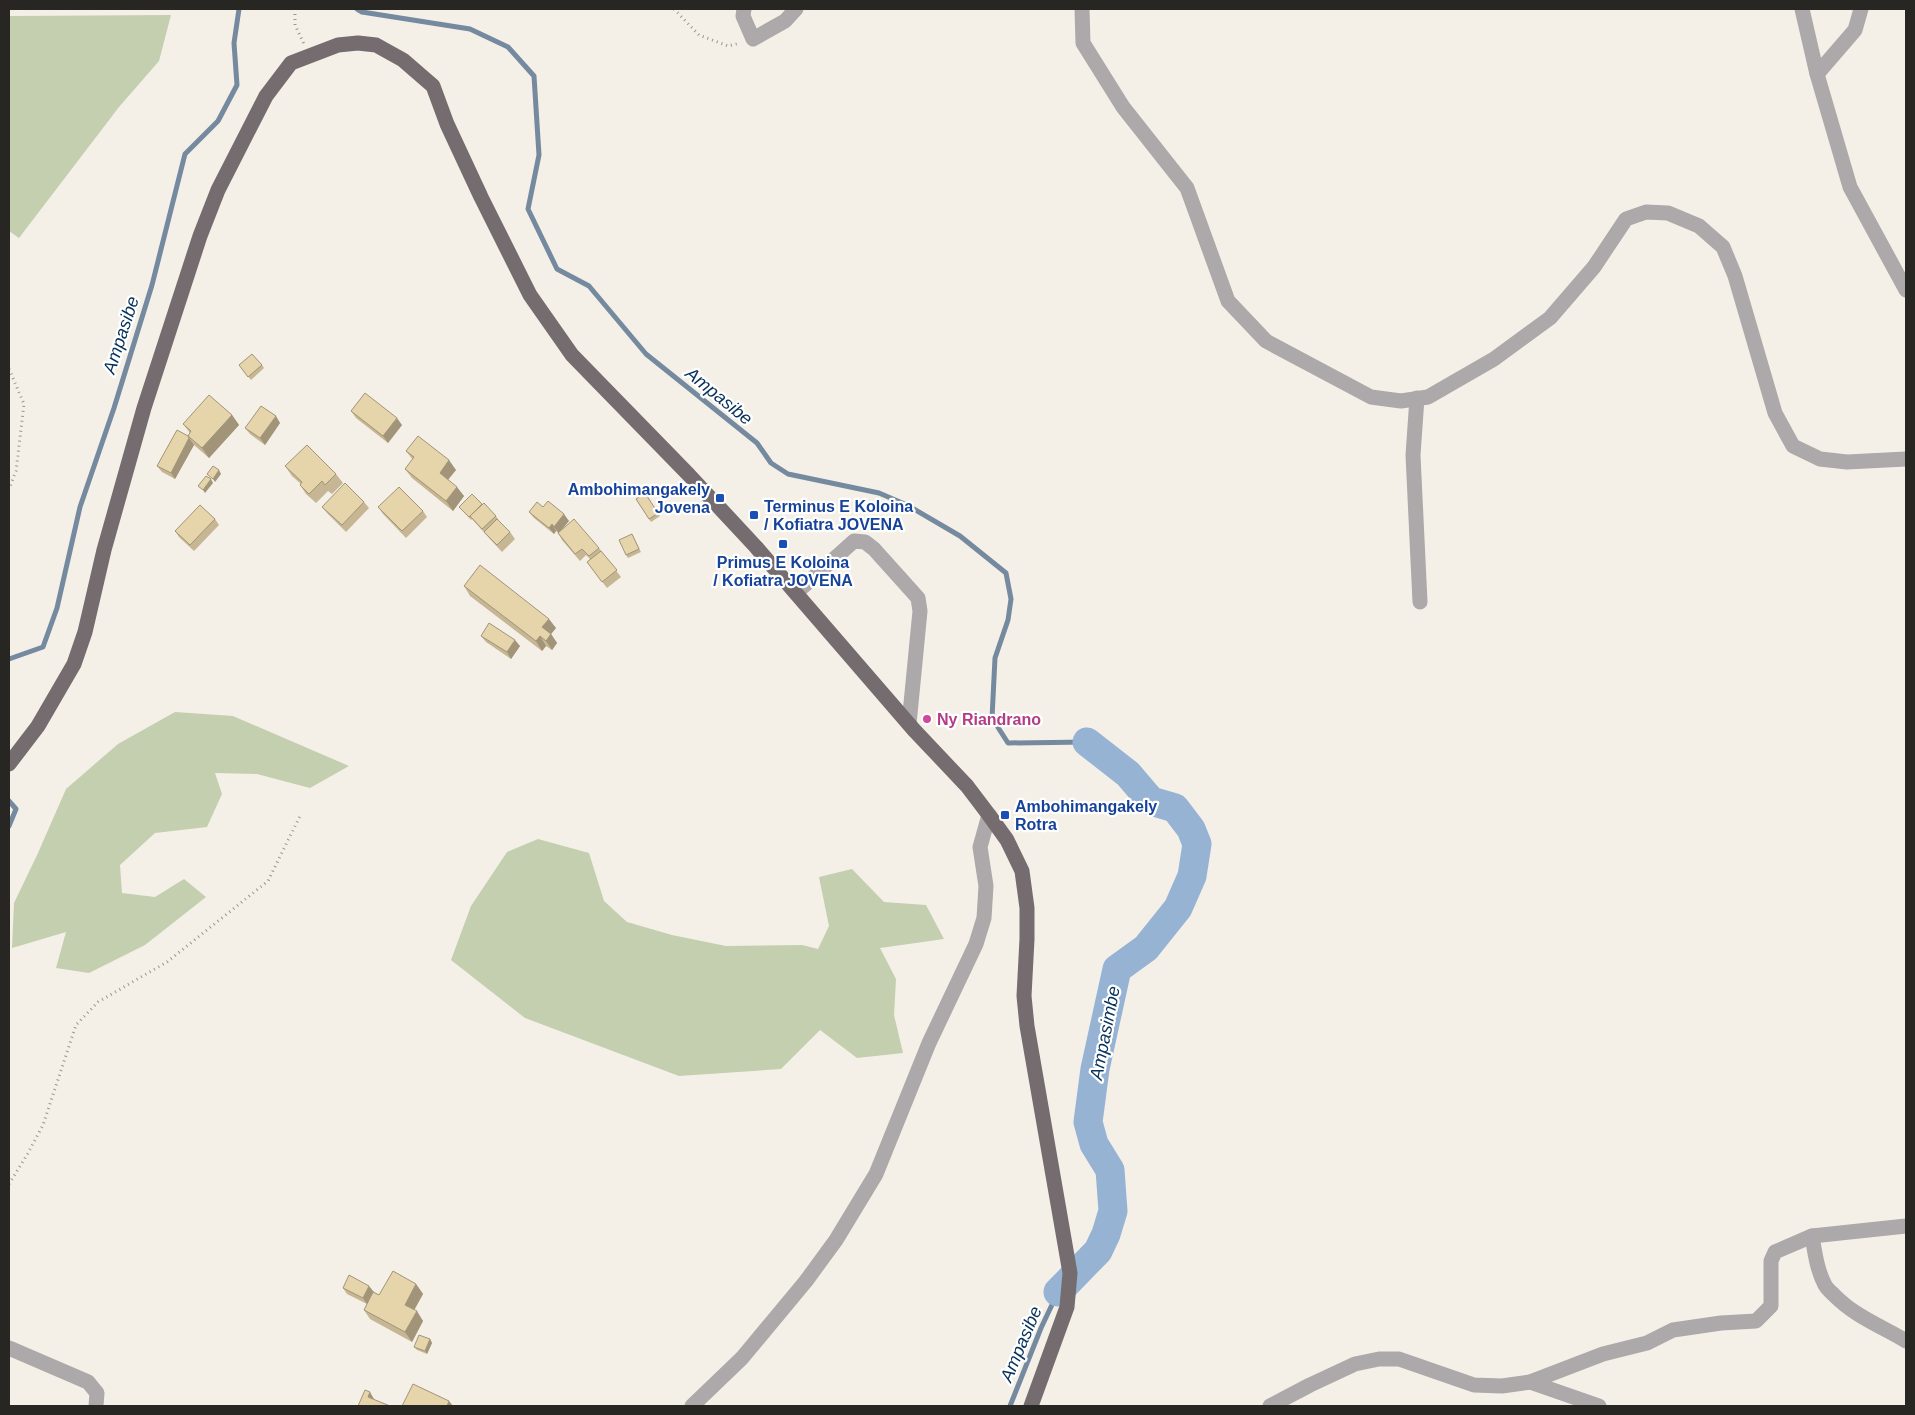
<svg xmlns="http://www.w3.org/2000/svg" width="1915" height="1415" viewBox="0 0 1915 1415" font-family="Arial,sans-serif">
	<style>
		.green { fill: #c3cfae }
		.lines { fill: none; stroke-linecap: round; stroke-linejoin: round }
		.stream { stroke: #75899f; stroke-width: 5 }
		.river { stroke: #96b3d4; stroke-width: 29 }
		.path { stroke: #9a9791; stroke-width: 3; stroke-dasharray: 1 4; stroke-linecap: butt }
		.minor { stroke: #ada8a9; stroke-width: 15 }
		.major { stroke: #746c6e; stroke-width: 15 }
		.wall { fill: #c6b693 }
		.shaded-wall { fill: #a19478 }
		.building { fill: #e6d4ab; stroke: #a19478 }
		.transit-dot { fill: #1a4fb4; stroke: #fff; stroke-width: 2 }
		.hotel-dot { fill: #d1479c; stroke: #fff; stroke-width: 2 }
		.labels { text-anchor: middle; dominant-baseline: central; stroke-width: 4.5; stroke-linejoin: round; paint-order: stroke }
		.transit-label { font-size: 16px; font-weight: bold; fill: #164399; stroke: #fff; text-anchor: start }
		.hotel-label { font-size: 16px; font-weight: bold; fill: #b23c85; stroke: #fff; text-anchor: start }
		.water-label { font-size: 18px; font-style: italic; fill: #05315b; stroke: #fff }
	</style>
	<rect width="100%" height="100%" fill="#f4f0e8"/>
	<g class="green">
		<path d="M171 15 159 61 119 107 19 238 9 231V16Z"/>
		<path d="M175 712 233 716 349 766 310 788 257 774 215 773 222 794 207 827 155 833 120 865 122 893 155 897 184 879 206 897 145 945 89 973 56 968 66 932 12 948 14 903 38 853 66 789 118 744Z"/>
		<path d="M538 839 589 853 604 901 627 922 672 935 726 946 802 945 818 949 829 926 819 877 852 869 884 902 926 905 944 939 880 948 896 979 894 1015 903 1053 857 1058 820 1030 781 1069 679 1076 525 1018 451 960 471 906 507 852Z"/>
	</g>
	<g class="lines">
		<g class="stream">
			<path d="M357 9 362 12 470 29 508 47 534 76 539 155 528 209 557 269 589 286 646 354 757 443 771 463 788 474 879 493 907 505 960 536 1006 573 1011 599 1008 620 995 658 992 718 1008 743 1087 742"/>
			<path d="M9 659 43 647 57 608 80 507 114 408 152 285 185 154 218 121 237 85 234 43 239 9"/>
			<path d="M9 801 16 809 9 826"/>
			<path d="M1010 1406 1041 1328 1058 1292"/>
		</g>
		<path class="river" d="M1058 1292 1098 1251 1106 1234 1113 1211 1110 1170 1094 1144 1088 1122 1095 1069 1117 969 1146 948 1178 908 1192 876 1197 844 1191 829 1175 808 1151 801 1128 774 1087 742"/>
		<g class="path">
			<path d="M295 9V25L304 44"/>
			<path d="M674 9 699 35 728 46 740 43"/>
			<path d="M9 369 24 404 16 471 9 489"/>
			<path d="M9 1184 27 1155 43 1125 76 1025 98 1002 167 962 268 881 300 816"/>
		</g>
		<g class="minor">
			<path d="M744 9 743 16 753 39 785 21 796 9"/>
			<path d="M1082 9 1083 43 1123 107 1187 188 1228 301 1266 341 1371 397 1401 401 1428 397 1494 359 1550 318 1594 267 1626 219 1646 212 1668 213 1699 226 1723 247 1735 276 1775 413 1793 446 1820 459 1847 462 1906 459"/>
			<path d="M1802 9 1817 74 1850 187 1906 290"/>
			<path d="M1817 74 1855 30 1861 9"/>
			<path d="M1417 398 1413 455 1420 602"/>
			<path d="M796 593 854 541 865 542 874 549 918 598 920 611 909 724"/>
			<path d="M1906 1226 1812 1236C1815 1253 1817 1270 1825 1285 1827 1289 1831 1292 1835 1296 1856 1317 1881 1326 1906 1341"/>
			<path d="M9 1348 88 1382 97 1393 96 1406"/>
			<path d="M1530 1382 1599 1406"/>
			<path d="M692 1406 742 1358 806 1281 836 1240 876 1174 929 1043 976 944 984 918 986 886 980 847 989 815"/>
			<path d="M1270 1406 1310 1385 1355 1364 1379 1359H1399L1474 1385 1502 1386 1530 1382 1603 1354 1647 1343 1673 1330 1721 1323 1756 1321 1771 1306V1261L1775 1252 1812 1236"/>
		</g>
		<path class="major" d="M9 764 38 726 74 664 85 632 104 550 144 408 200 236 218 190 266 96 291 63 338 45 358 43 376 45 403 60 433 86 447 124 481 197 530 295 572 355 689 475 756 547 914 730 967 786 989 815 1007 840 1022 871 1027 908V939L1024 996 1027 1026 1070 1273 1067 1307 1031 1406"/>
	</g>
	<g class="wall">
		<path d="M262 365 264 368 251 380 241 368Z"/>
		<path d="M351 411 402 425 388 443 356 418Z"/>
		<path d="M232 415 239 425 209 458 194 445 175 479 162 472 157 466 190 433 183 424Z"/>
		<path d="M280 423 265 445 250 434 245 428Z"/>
		<path d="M406 451 456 470 448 480 464 496 453 511 412 478 405 469 413 460Z"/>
		<path d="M285 466 336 474 343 483 332 494 328 491 316 503 306 494 300 485 301 484 292 476Z"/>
		<path d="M645 493 660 516 651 522 636 499Z"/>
		<path d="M472 494 483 505 496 516 500 522 510 532 515 539 502 552 489 538 472 519 471 520 459 507Z"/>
		<path d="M364 502 369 508 346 532 327 513 322 507Z"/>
		<path d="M378 507 423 511 427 517 406 538 383 514Z"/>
		<path d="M543 507 569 521 560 531 599 548 621 577 607 588 587 562 590 559 586 555 580 561 562 540 558 533 556 531 554 534 534 518 529 512Z"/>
		<path d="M215 519 219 525 194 551 179 537 175 531Z"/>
		<path d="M632 534 641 552 628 558 626 555Z"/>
		<path d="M464 586 556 628 551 634 557 643 552 650 546 646 542 651 470 596Z"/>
		<path d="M481 636 520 646 511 659 486 642Z"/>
		<path d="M416 1284 423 1294 414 1310 423 1321 412 1342 370 1319 364 1310 367 1304 347 1294 343 1288 374 1292 379 1295Z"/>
		<path d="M430 1339 432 1343 427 1354 417 1350 414 1347Z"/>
	</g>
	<g class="shaded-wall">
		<path d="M232 415 239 425 209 458 202 448Z"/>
		<path d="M276 416 280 423 265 445 260 438Z"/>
		<path d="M397 418 402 425 388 443 383 436Z"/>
		<path d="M189 438 194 445 175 479 171 473Z"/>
		<path d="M449 460 456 470 446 482 440 473Z"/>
		<path d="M219 470 221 474 215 482 213 479Z"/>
		<path d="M211 479 213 483 205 493 203 490Z"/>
		<path d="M457 487 464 496 453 511 446 501Z"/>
		<path d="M564 514 569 521 559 533 554 527Z"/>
		<path d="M552 524 556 531 554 534 549 528Z"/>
		<path d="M549 619 556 628 551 634 557 643 552 650 546 641 542 627Z"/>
		<path d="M540 636 546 646 542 651 536 641Z"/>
		<path d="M515 640 520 646 511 659 507 652Z"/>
		<path d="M416 1284 423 1294 412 1314 405 1305Z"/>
		<path d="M369 1286 374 1292 367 1304 363 1298Z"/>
		<path d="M417 1311 423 1321 412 1342 405 1332Z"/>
		<path d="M430 1339 432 1343 427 1354 425 1351Z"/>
		<path d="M370 1392 374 1399 372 1404 368 1397Z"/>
		<path d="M449 1401 453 1406H447Z"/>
	</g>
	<g class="building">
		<path d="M252 354 262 365 248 377 239 365Z"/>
		<path d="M365 393 397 418 383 436 351 411Z"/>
		<path d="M209 395 232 415 202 448 188 436 191 431 183 424Z"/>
		<path d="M261 406 276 416 260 438 245 428Z"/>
		<path d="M177 430 188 436 189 438 171 473 157 466Z"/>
		<path d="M418 436 449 460 440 473 457 487 446 501 405 469 414 457 406 451Z"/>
		<path d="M307 445 336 474 325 485 322 481 309 494 300 485 302 482 285 466Z"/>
		<path d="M213 466 219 470 213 479 207 474Z"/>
		<path d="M206 476 211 479 203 490 198 486Z"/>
		<path d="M345 483 364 502 342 525 322 507Z"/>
		<path d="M399 487 423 511 402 531 378 507Z"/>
		<path d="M645 493 658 513 649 519 636 499Z"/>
		<path d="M472 494 482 504 469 517 459 507Z"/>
		<path d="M548 501 564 514 554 527 552 524 549 528 529 512 537 502 543 507Z"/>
		<path d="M484 503 496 516 482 529 470 516Z"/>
		<path d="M200 505 215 519 190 545 175 531Z"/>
		<path d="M497 519 510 532 497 545 484 532Z"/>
		<path d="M574 519 599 548 589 556 582 549 575 554 558 533Z"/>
		<path d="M632 534 639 549 626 555 619 540Z"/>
		<path d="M601 551 617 570 602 582 587 562Z"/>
		<path d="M480 565 549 619 542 627 551 634 546 641 540 636 536 641 464 586Z"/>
		<path d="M489 623 515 640 507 652 481 636Z"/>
		<path d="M393 1271 416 1284 405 1305 417 1311 405 1332 364 1310 373 1292 379 1295Z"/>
		<path d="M349 1275 369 1286 363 1298 343 1288Z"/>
		<path d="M419 1335 430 1339 425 1351 414 1347Z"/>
		<path d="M413 1384 449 1401 447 1406H402Z"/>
		<path d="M365 1390 370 1392 368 1397 390 1406H358Z"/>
	</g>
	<g class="transit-dot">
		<rect x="715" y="493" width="10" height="10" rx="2.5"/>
		<rect x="749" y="510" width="10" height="10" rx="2.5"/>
		<rect x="778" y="539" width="10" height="10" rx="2.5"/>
		<rect x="1000" y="810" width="10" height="10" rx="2.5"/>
	</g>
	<circle class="hotel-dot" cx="927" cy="719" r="5"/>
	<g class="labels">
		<g class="transit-label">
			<text x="710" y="489" text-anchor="end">Ambohimangakely<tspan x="710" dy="18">Jovena</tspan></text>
			<text x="764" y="506">Terminus E Koloina<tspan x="764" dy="18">/ Kofiatra JOVENA</tspan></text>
			<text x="783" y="562" text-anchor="middle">Primus E Koloina<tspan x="783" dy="18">/ Kofiatra JOVENA</tspan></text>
			<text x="1015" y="806">Ambohimangakely<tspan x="1015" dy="18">Rotra</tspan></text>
		</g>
		<g class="hotel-label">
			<text x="937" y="719">Ny Riandrano</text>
		</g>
		<g class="water-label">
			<text transform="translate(121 335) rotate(-72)">Ampasibe</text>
			<text transform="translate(719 396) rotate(39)">Ampasibe</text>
			<text transform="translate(1105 1033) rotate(-79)">Ampasimbe</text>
			<text transform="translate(1021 1344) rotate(-67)">Ampasibe</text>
		</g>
	</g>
	<rect width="1915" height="1415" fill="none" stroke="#272623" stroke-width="20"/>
</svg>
